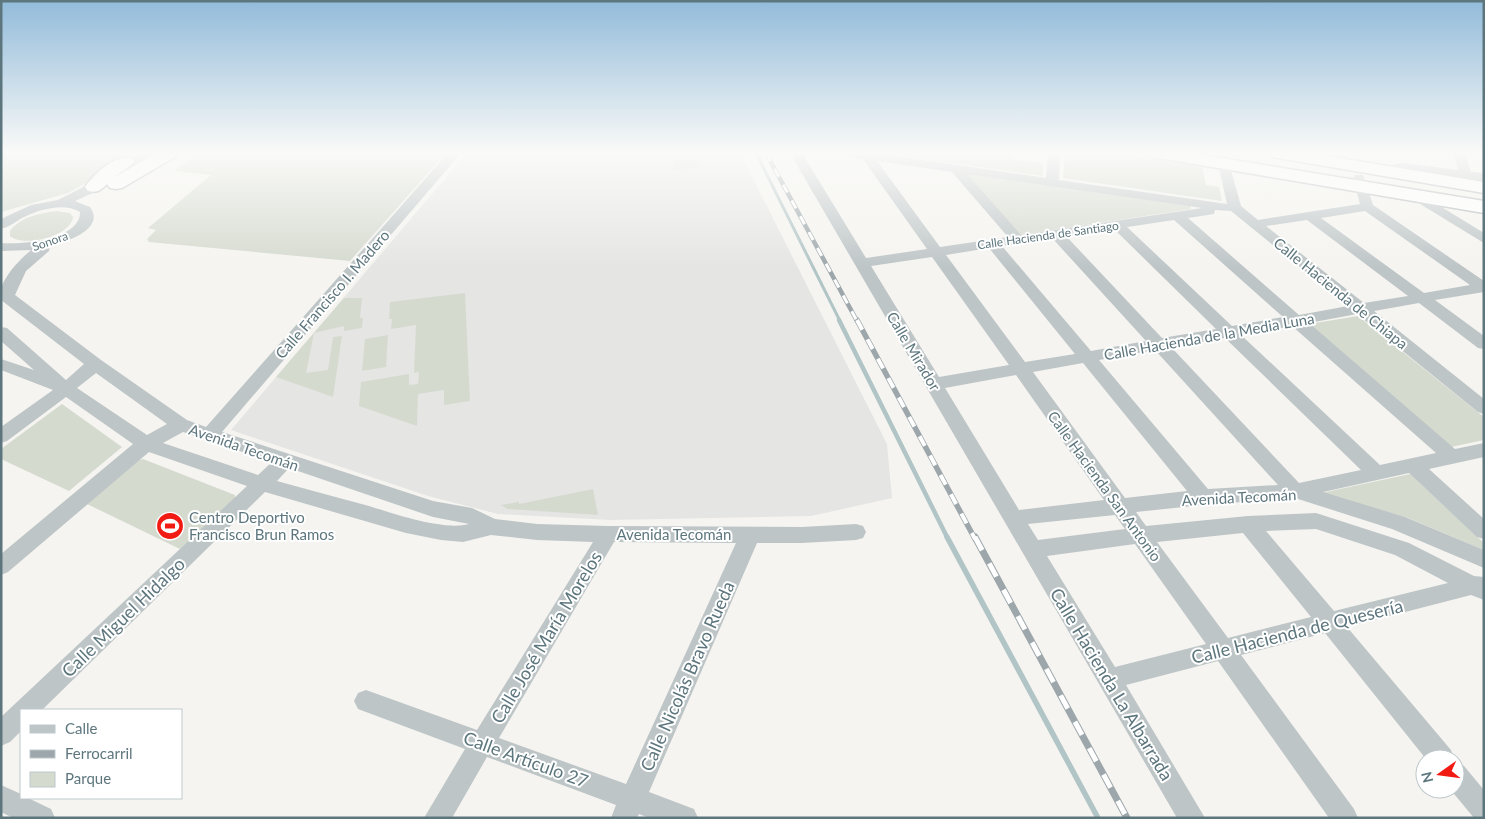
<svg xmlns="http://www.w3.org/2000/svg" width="1485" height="819" viewBox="0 0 1485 819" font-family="Lato,sans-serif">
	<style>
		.built { fill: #e5e5e4 }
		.green { fill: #d5dacf }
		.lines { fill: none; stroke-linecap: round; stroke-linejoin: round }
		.stream-far2 { stroke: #b2c5c6; stroke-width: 3 }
		.stream-far1 { stroke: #b2c5c6; stroke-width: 4.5 }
		.stream { stroke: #b2c5c6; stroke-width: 5.5 }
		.highway-casing { stroke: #b1b7b9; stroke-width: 3 }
		.minor { fill: #bec5c7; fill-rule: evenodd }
		.highway { fill: #fff; fill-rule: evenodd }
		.rail-far2-casing { stroke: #9da7ab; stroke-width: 4.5 }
		.rail-far1-casing { stroke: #9da7ab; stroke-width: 5.5 }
		.rail-casing { stroke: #9da7ab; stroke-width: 7 }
		.rail-far2 { stroke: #fff; stroke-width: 3; stroke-dasharray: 9; stroke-linecap: butt }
		.rail-far1 { stroke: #fff; stroke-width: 4; stroke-dasharray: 11; stroke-linecap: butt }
		.rail { stroke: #fff; stroke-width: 5; stroke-dasharray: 15; stroke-linecap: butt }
		.labels { text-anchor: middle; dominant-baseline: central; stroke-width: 4; stroke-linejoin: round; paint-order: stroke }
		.far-street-label { font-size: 12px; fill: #5d767e; stroke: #fff }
		.street-label { font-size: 15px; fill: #5d767e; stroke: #fff }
		.poi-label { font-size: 15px; fill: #5d767e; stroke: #fff; text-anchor: start }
		.near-street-label { font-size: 18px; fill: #5d767e; stroke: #fff }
	</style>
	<rect width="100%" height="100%" fill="#f5f4f0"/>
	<path class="built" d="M467 153H740L887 444 892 498 811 516 610 520 498 514 428 496 231 430Z"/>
	<g class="green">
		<path d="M1 153H131L95 178 68 193 1 212Z"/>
		<path d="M198 153H446L350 261 149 242 147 239 156 230 148 228 211 175 174 171Z"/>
		<path d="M669 153H693L699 167 675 170Z"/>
		<path d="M881 153H1011V159L1043 163V176Z"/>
		<path d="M1065 153H1109L1202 166 1206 185 1219 187 1222 201 1063 178Z"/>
		<path d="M966 173 1190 206 1191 209 1020 235Z"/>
		<path d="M57 211 70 213 73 217C71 236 24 248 10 236V231C20 217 40 213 57 211Z"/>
		<path d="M465 293 470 401 444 405V390L418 394 417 426 359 406 361 382 409 374V385L418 384 419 372 414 373 416 325 391 329 392 319H389L390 302Z"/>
		<path d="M344 298H362L360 318H363L362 328 344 331V326L314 333 306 373 328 370 333 337 342 336 333 397 276 377Z"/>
		<path d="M1358 316 1484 417V440L1451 447 1309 324Z"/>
		<path d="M388 335 386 367 362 371 365 339Z"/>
		<path d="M62 404 122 447 69 491 1 459V449Z"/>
		<path d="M143 459 235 495V500L180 549 87 504 136 461Z"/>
		<path d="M1410 474 1484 543V550L1408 518 1321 493Z"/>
		<path d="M593 489 598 515 507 509 501 505 519 502V504Z"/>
	</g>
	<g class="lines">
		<path class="stream-far2" d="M756 153 840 321"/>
		<path class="stream-far1" d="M839 320 948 539"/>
		<path class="stream" d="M947 537 1098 818"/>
		<g class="highway-casing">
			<g id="highway">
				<path d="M156 153H178L175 157 122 188 116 189 110 188 107 184C100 191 97 193 88 191L85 187C94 174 115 154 132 158L135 162 113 178Z"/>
				<path d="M1150 153H1191L1484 201V213L1159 158 1153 157Z"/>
				<path d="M1269 153H1310L1484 182V193L1278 158 1272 157Z"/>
			</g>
		</g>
		<g class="minor">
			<path d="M139 153H154L99 190 75 201 90 207C106 229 66 242 50 246L49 251 26 271 15 295 101 360 187 420 206 427 448 153H461L222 432 433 501 472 508 495 519 537 524 608 526 802 527 856 524 863 526 866 532 863 538 856 540 802 543H757L649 792 694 809 698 818H649L639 814 637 818H611L616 805 487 757 452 818H424L465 749 358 709 354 701 358 693 366 690 477 730 593 542 537 540 491 535 463 542 441 540 406 533 265 492 42 710H21V731L10 742 1 746V717L247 486 149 452 8 572 1 575V554L133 444 66 397 7 441 1 443V427L53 390 1 370V359L34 370 1 341V327L7 328 66 380 84 364 1 300C1 296 0 290 1 288 6 274 19 260 31 250L1 251V243C22 245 81 239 80 212 63 202 38 210 22 218 15 222 9 227 1 229V219L31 205 58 200 89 184ZM96 373 167 424 147 435 77 388ZM183 432 272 462 258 475 163 443ZM289 468 433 517 469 524C444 531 395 514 369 506 338 498 307 489 277 481ZM614 542 736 543 626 784 499 738Z"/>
			<path d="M790 153H802L866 258 927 249 863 159 844 156 842 153H875L1046 178 1048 153H1060L1059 180 1227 204 1218 163 1224 159 1228 160 1241 206 1258 220 1360 204 1353 178 1355 175H1363L1373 205 1484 281V292L1435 300 1484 336V349L1478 348 1419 303 1374 311 1484 399V414L1478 412 1357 314 1309 323 1455 449 1484 443V457L1429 469 1484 519V539L1477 537 1409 473 1323 492 1405 517 1484 550V568L1392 529 1295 498 1203 505 1136 512 1146 526 1248 516 1316 513 1409 543 1474 576 1484 577V600L1471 595 1347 627 1451 750 1454 759H1426L1325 633 1241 655 1354 809 1358 818H1329L1218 661 1126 685 1205 818H1177ZM877 161 952 172 1008 237 940 247ZM967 174 1202 208 1021 235ZM1215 210 1231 211 1348 306 1299 315 1188 218 1214 214ZM1365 211 1470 285 1424 293 1321 218ZM1174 220 1283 317 1232 326 1127 227ZM1307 220 1408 296 1364 303 1266 226ZM1114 229 1216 329 1162 338 1066 236ZM1053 239 1146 341 1091 351 1002 246ZM989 248 1075 354 1025 362 946 255ZM932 257 1009 365 939 377 871 266ZM1292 326 1436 453 1380 465 1241 335ZM1225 338 1361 470 1299 483 1171 347ZM1155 350 1278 485 1208 489 1099 360ZM1083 363 1187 491 1125 498 1033 372ZM1016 375 1104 500 1019 510 945 388ZM1115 515 1125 529 1038 540 1028 524ZM1316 529 1395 555 1448 583 1334 611 1266 531ZM1243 533 1311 617 1228 638 1157 542ZM1135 544 1206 644 1115 667 1047 556Z"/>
			<path d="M1453 153H1465L1471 172 1484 173V181L1402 171 1381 175 1375 171 1377 168 1402 163 1458 170Z"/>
			<path d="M1417 192 1484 233V243L1412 199 1411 196 1412 193Z"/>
			<path d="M1455 762 1464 766 1484 790V818H1474L1450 789H1455Z"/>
			<path d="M1 785 21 794V798H28L51 809 55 818H13L1 812Z"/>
		</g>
		<use href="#highway" class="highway"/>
		<g class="rail-far2-casing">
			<path id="rail-far2" d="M766 153 857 321"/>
		</g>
		<g class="rail-far1-casing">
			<path id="rail-far1" d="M857 320 975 539"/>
		</g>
		<g class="rail-casing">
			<path id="rail" d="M975 537 1127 818"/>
		</g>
		<use href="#rail-far2" class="rail-far2"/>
		<use href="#rail-far1" class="rail-far1"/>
		<use href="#rail" class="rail"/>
	</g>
	<linearGradient id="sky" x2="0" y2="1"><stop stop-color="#92bbda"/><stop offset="0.57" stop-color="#fafaf8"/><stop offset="1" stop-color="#fafaf8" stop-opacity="0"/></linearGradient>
	<rect width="1485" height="268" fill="url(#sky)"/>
	<defs>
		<g id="stadium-disc" transform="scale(1.4375)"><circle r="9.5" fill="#f11b14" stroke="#fff"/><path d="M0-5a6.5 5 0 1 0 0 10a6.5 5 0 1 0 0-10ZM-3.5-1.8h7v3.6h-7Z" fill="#fff"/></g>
	</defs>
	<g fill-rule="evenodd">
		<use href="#stadium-disc" x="170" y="526"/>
	</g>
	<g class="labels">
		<g class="far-street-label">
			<text transform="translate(1048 235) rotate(-8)">Calle Hacienda de Santiago</text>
			<text transform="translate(50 241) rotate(-19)">Sonora</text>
		</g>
		<g class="street-label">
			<text transform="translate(1341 293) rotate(39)">Calle Hacienda de Chiapa</text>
			<text transform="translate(332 294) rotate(-49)">Calle Francisco I. Madero</text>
			<text transform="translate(1209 336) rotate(-10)">Calle Hacienda de la Media Luna</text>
			<text transform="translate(914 351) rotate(59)">Calle Mirador</text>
			<text transform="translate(244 447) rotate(19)">Avenida Tecomán</text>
			<text transform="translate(1105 486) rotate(54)">Calle Hacienda San Antonio</text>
			<text transform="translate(1239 497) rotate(-3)">Avenida Tecomán</text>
			<text x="674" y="534">Avenida Tecomán</text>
		</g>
		<g class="poi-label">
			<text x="189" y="517">Centro Deportivo<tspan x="189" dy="17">Francisco Brun Ramos</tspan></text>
		</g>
		<g class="near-street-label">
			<text transform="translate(123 617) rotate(-44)">Calle Miguel Hidalgo</text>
			<text transform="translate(1297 631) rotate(-14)">Calle Hacienda de Quesería</text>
			<text transform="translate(546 637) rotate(-59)">Calle José María Morelos</text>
			<text transform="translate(687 676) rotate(-66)">Calle Nicolás Bravo Rueda</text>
			<text transform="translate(1112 684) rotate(59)">Calle Hacienda La Albarrada</text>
			<text transform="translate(526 759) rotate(20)">Calle Artículo 27</text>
		</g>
	</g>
	<rect width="1485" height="819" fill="none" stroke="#5d767e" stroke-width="5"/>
	<rect x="20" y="709" width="162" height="90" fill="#ffffff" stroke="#bec8cb"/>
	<rect x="30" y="725" width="25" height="8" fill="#bec5c7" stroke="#bec8cb"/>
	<text x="65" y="734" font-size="15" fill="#5d767e">Calle</text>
	<rect x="30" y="750" width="25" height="8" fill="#9da7ab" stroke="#bec8cb"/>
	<text x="65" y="759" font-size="15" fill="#5d767e">Ferrocarril</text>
	<rect x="30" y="772" width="25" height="15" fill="#d5dacf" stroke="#bec8cb"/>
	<text x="65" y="784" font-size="15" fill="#5d767e">Parque</text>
	<g transform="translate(1440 774) rotate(256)"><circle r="24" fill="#ffffff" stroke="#bec8cb"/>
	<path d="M0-4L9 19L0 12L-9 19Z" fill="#f11b14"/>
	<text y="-8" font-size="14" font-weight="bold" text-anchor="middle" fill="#5d767e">N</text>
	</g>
</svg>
